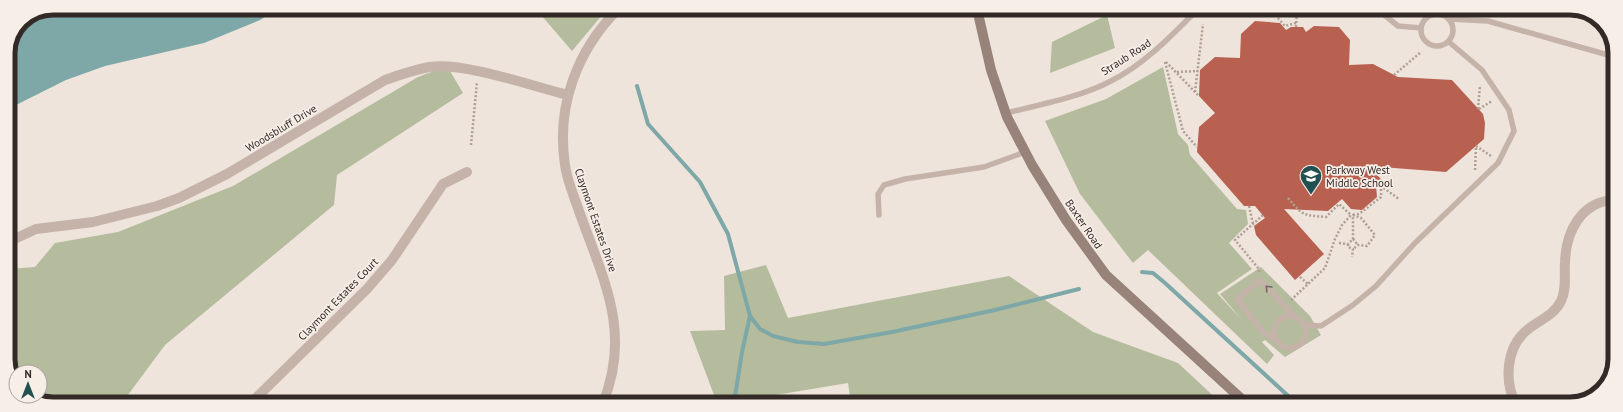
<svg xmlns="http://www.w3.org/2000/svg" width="1623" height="412" viewBox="0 0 1623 412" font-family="'PT Sans',sans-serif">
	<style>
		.green { fill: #b4bc9d }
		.water { fill: #7da8a7 }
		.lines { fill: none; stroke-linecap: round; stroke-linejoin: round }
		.stream { stroke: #7da8a7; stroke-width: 4 }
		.building { fill: #b86150 }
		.path { stroke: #b19e93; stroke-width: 2.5; stroke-dasharray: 2 2; stroke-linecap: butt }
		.service { stroke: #c5b3a9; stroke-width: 5.5 }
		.minor { stroke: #c5b3a9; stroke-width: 10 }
		.secondary { stroke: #98837a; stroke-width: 10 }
		.oneway { stroke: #756862 }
		.labels { text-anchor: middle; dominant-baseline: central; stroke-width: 3.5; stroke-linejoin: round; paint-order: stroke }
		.street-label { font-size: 11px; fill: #332a28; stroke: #f7eee7 }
		.poi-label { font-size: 11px; fill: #332a28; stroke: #f7eee7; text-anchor: start }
		.rim { fill: none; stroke: #332a28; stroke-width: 5 }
	</style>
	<rect width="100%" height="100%" fill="#eee4db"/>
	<g class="green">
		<path d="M535 8H608L572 51Z"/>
		<path d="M1107 15 1115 48 1050 73 1052 42Z"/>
		<path d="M447 66 463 93 337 175 334 205 165 345 122 403H44L32 396H40V372H16V381L8 364V269L35 267 55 243 118 232 233 186 418 77Z"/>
		<path d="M1163 67 1178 134 1188 145 1190 155 1237 209 1246 210 1248 224 1229 243 1252 269 1217 293 1241 319 1220 294 1261 267 1310 316 1321 335 1285 357 1265 340 1262 342 1274 355 1267 364 1148 250 1133 263 1080 194 1045 121 1106 99Z"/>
		<path d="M766 265 788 318 1009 276 1093 332 1178 363 1222 404H851L848 383 728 403H717L690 331 725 330 724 276Z"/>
	</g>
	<path class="water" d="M53 8H280L260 20 204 43 105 66 66 80 8 109V53L21 21Z"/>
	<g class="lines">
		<g class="stream">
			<path d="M637 86 648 124 700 182 728 234 750 316 760 329 773 336 798 342 824 344 892 332 995 310 1079 289"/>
			<path d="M1142 272 1153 273 1165 283 1297 404"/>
			<path d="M734 403 742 352 750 316"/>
		</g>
	</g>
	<path class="building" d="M1255 21 1280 23 1286 30 1291 27H1303L1306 32 1314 26 1339 27 1350 40 1349 65 1373 64 1398 77 1452 80 1483 114 1485 123 1484 139 1446 172 1368 166 1382 180 1376 186 1377 197 1362 210 1351 209 1342 199 1328 211 1284 209 1324 254 1295 280 1256 235 1254 226 1265 218 1255 206H1244L1197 152 1199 127 1215 113 1199 96 1200 70 1215 57 1240 58 1241 34Z"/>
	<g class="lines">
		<g class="path">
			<path d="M1270 9 1285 26 1296 23"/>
			<path d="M1296 27 1297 9"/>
			<path d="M1165 62 1183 131 1197 147"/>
			<path d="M1166 62 1199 96"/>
			<path d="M1177 72 1198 71"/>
			<path d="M1394 75 1421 52"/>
			<path d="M1195 92 1203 24"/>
			<path d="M1478 109 1480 85"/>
			<path d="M1479 109 1492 101"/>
			<path d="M471 145 477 82"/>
			<path d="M1476 146 1491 156"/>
			<path d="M1475 170 1476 146"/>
			<path d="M1288 198C1303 216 1303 215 1326 217L1339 204 1351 215 1342 225 1335 239 1325 268 1308 284"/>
			<path d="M1249 206 1253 224"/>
			<path d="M1353 215 1359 214 1381 197V186L1399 199"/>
			<path d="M1353 239 1358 245"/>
			<path d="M1339 243 1348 244 1353 239V215L1361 218 1375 235 1367 246 1358 245 1353 249"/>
			<path d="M1348 244V247L1353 249 1352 257"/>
			<path d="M1259 272V269L1235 240 1263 215"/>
			<path d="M1291 300 1308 284 1299 276"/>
		</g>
		<g class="service">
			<path d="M1377 9 1398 26 1421 28"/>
			<circle cx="1437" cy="30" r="16"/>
			<path d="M1449 19 1488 21 1615 57"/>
			<path d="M1006 113C1039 105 1081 97 1111 81 1145 64 1172 35 1198 9"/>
			<path d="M879 215 878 194 884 185 905 179 984 167 1025 152"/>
			<circle cx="1290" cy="332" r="16"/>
			<path d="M1305 325 1321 326 1353 305 1376 286 1415 243 1498 163 1514 131 1509 110 1482 70 1449 42"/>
			<path d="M1279 342 1262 331 1237 299 1260 280 1295 317"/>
		</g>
		<g class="minor">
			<path d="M8 242 36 229 93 222 157 206 179 198 227 174 385 80C399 75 414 70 429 67 465 62 531 86 568 95"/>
			<path d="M251 403 367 289 392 260 443 184 467 172"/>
			<path d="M603 403C632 331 603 279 579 211 574 196 567 181 565 165 556 106 577 50 619 8"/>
			<path d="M1516 404C1504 382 1506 348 1526 331 1538 320 1553 317 1561 301 1567 289 1564 276 1565 262 1566 232 1581 201 1615 200"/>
		</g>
		<path class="secondary" d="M977 9 991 70 1007 117 1032 165 1066 220 1106 275 1247 404"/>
	</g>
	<defs><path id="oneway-chevron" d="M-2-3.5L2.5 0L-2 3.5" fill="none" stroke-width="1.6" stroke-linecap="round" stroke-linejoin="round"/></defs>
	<use class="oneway" href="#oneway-chevron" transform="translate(1268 288) rotate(-133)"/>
	<defs>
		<g id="school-pin" transform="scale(1.15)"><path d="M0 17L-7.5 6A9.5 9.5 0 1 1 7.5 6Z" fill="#224f4f" stroke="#f7eee7"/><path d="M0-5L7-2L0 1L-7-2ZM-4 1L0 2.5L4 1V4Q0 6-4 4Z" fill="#fff"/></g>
	</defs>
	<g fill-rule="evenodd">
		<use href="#school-pin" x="1311" y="176"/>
	</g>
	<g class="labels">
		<g class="street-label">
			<text transform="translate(1126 57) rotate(-33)">Straub Road</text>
			<text transform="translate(281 128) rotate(-31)">Woodsbluff Drive</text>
			<text transform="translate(596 220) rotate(71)">Claymont Estates Drive</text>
			<text transform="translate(1084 224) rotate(56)">Baxter Road</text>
			<text transform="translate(338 299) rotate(-46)">Claymont Estates Court</text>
		</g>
		<g class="poi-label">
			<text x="1326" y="170">Parkway West<tspan x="1326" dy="13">Middle School</tspan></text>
		</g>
	</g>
	<path d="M0 0H1623V412H0ZM53 15H1570A38 38 0 0 1 1608 53V359A38 38 0 0 1 1570 397H53A38 38 0 0 1 15 359V53A38 38 0 0 1 53 15Z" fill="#f7eee7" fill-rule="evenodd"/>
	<path class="rim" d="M53 15H1570A38 38 0 0 1 1608 53V359A38 38 0 0 1 1570 397H53A38 38 0 0 1 15 359V53A38 38 0 0 1 53 15Z"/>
	<g transform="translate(28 384)"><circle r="19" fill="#f7eee7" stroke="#a9a09b"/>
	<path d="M0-3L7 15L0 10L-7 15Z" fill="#224f4f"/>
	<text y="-6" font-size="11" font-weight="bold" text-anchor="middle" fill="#332a28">N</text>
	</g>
</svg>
